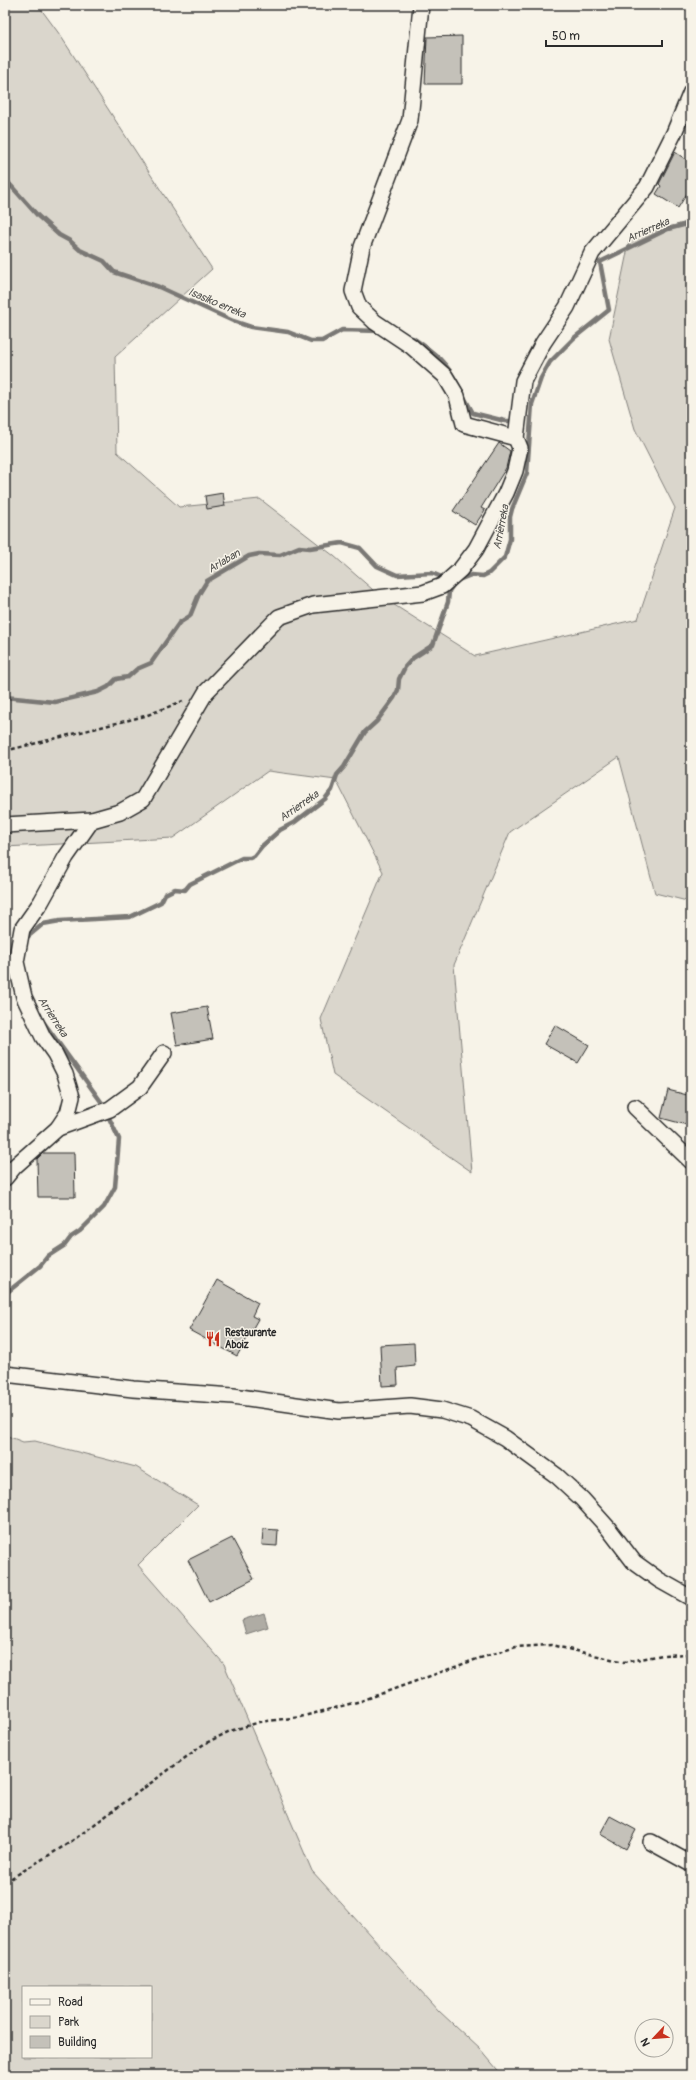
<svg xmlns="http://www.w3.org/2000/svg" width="696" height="2080" viewBox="0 0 696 2080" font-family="Pangolin,sans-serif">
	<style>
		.green { fill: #dad6cc; stroke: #82807c; fill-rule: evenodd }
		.water { fill: #afaca4; stroke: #7a7874 }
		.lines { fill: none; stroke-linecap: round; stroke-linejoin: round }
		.stream { stroke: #7a7874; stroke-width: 4.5 }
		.building { fill: #c4c1b9; stroke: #2b2b2b }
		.minor-casing { stroke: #2b2b2b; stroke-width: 18 }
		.path { stroke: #2b2b2b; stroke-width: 2.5; stroke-dasharray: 4 3; stroke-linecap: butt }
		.minor { stroke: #f7f3e8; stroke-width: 15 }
		.labels { text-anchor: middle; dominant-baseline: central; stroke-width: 3; stroke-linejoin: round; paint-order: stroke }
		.poi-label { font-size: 10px; font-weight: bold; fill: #2b2b2b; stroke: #f7f3e8; text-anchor: start }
		.water-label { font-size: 11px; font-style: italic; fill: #53524f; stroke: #f7f3e8 }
	</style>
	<rect width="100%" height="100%" fill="#f7f3e8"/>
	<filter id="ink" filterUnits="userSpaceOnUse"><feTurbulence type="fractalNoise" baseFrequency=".025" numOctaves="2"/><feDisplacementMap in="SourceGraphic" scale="8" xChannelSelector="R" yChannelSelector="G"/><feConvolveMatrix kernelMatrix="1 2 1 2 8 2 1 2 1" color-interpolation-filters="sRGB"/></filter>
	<g filter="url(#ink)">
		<g class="green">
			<path d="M5 5H38L60 35 212 269 115 357 117 452 179 507 260 499 334 556 380 596 475 656 638 619 675 508 635 429 609 339 630 238 691 221V902L655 893 619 757 510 832 454 965 472 1172 333 1075 321 1019 383 872 336 780 268 771 173 838 5 847Z"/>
			<path d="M5 1435 23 1442 35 1441 136 1467 198 1505 138 1565 224 1664 312 1871 439 2011 481 2050 502 2075H5ZM23 1987H151V2057H23Z"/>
		</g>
		<path class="water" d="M264 1613 268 1627 246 1634 242 1620Z"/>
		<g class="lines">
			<g class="stream">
				<path d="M5 179 38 216 59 235 70 241 80 250 104 261 114 272 159 287 233 321 251 327 288 332 311 341H322L342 330 380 331"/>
				<path d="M413 338C434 352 448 363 459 387"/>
				<path d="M463 395 473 413 505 421H511"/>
				<path d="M5 697 55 702 98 692 108 687 116 679 128 677 137 669 151 663 179 623 190 616 199 594 207 581 249 556 259 554 280 555 299 547 310 548 342 543 360 548 377 566 397 575 432 573 444 578"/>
				<path d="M25 939 43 924 60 921 130 917 161 902 165 894 175 889 185 890 190 884 242 858H250L254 856 262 846 280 830 295 822 325 799 332 790 337 775 344 767 365 732 377 721 394 698 398 690 399 679 405 667 413 658 433 645 448 602 449 591 456 581 471 575 483 576 489 573 505 557 510 539V517L512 509 527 473 532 404 541 378 550 362 574 338 609 310 600 262 668 229 691 223"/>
				<path d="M5 1294 40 1266 48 1256 65 1245 71 1237 80 1231 104 1207 115 1187 119 1139 102 1103 42 1020"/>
			</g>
		</g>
		<g class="building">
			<path d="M462 36V84H425L427 37Z"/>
			<path d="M675 152 691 163V187L678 208 656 194 661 186 659 184Z"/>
			<path d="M499 443 510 451 506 468 481 508 485 510 475 525 453 511Z"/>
			<path d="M223 493 225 506 207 509 205 496Z"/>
			<path d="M207 1007 213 1039 177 1045 171 1013Z"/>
			<path d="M555 1025 589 1045 578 1063 544 1044Z"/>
			<path d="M668 1090 691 1096V1126L661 1118Z"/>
			<path d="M43 1153H74L75 1197H38L37 1159Z"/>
			<path d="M217 1280 258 1303 252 1316 258 1319 237 1356 189 1330Z"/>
			<path d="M414 1343 415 1366 397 1368 398 1385 382 1386 380 1345Z"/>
			<path d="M263 1529 278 1530 277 1546 262 1545Z"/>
			<path d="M232 1538 254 1579 209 1602 188 1560Z"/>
			<path d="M610 1816 636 1830 626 1849 600 1834Z"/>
		</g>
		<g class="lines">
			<g class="minor-casing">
				<g id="minor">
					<path d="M421 5 410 120 362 247 353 291 359 307 375 322 411 346 445 376 457 396 464 424 516 438"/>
					<path d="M5 825 92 820"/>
					<path d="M635 1107 691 1161"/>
					<path d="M58 1128 110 1109 140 1087 164 1053"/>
					<path d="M5 1178 14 1167 58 1128 68 1113 72 1097 65 1074 55 1054 43 1037 24 997 16 962 22 929 41 902 66 857 92 820 120 812 143 799 206 692 279 617 313 605 423 593 442 586 460 570 476 549 506 493 515 471 520 448 516 438 523 381 543 343 567 307 592 253 647 187 674 133 691 92"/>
					<path d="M5 1374 133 1389 233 1396 339 1411 410 1406 442 1410 471 1419 505 1438 557 1476 582 1499 608 1528 634 1562 659 1580 691 1598"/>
					<path d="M651 1842 691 1864"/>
				</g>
			</g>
			<g class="path">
				<path d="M5 751 145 716 183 701"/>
				<path d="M5 1882 69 1843 204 1744 230 1731 260 1722 300 1717 361 1701 477 1659 516 1647 551 1645 624 1662 663 1655 691 1654"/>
			</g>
			<use href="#minor" class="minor"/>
		</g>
	</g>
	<defs>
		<g id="restaurant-bare" transform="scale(1.2)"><path d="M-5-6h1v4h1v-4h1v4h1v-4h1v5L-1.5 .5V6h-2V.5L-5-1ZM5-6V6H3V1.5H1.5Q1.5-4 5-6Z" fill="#c8321e" stroke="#f7f3e8" stroke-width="2.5" paint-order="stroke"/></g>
	</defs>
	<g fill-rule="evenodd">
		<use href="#restaurant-bare" x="213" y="1339"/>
	</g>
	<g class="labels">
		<g class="poi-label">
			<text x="225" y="1333">Restaurante<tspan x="225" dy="12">Aboiz</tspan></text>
		</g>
		<g class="water-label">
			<text transform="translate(648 230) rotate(-24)">Arrierreka</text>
			<text transform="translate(217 303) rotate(23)">Isasiko erreka</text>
			<text transform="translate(501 527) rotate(-79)">Arrierreka</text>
			<text transform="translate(224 561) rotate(-31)">Arlaban</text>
			<text transform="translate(299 806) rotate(-35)">Arrierreka</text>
			<text transform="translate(53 1017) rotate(57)">Arrierreka</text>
		</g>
	</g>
	<rect width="696" height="2080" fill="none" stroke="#f7f3e8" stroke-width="20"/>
	<rect x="10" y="10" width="676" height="2060" fill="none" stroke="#2b2b2b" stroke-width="1.5" filter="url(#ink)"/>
	<rect x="22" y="1986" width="130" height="72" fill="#f7f3e8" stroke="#a5a39c"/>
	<rect x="30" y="1999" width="20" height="6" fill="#f7f3e8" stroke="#a5a39c"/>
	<text x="58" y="2006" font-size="12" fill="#2b2b2b">Road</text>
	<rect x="30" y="2016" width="20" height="12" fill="#dad6cc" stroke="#a5a39c"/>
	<text x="58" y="2026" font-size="12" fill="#2b2b2b">Park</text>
	<rect x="30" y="2036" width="20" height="12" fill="#c4c1b9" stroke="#a5a39c"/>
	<text x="58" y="2046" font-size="12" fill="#2b2b2b">Building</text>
	<g transform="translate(654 2038) rotate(244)"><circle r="19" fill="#f7f3e8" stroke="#a5a39c"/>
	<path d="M0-3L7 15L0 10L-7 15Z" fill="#c8321e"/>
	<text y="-6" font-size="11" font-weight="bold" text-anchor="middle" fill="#2b2b2b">N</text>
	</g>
	<path d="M546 40v6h116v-6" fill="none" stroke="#2b2b2b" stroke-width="2"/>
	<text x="552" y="40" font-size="12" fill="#2b2b2b" stroke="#f7f3e8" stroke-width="3" paint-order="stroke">50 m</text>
</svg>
